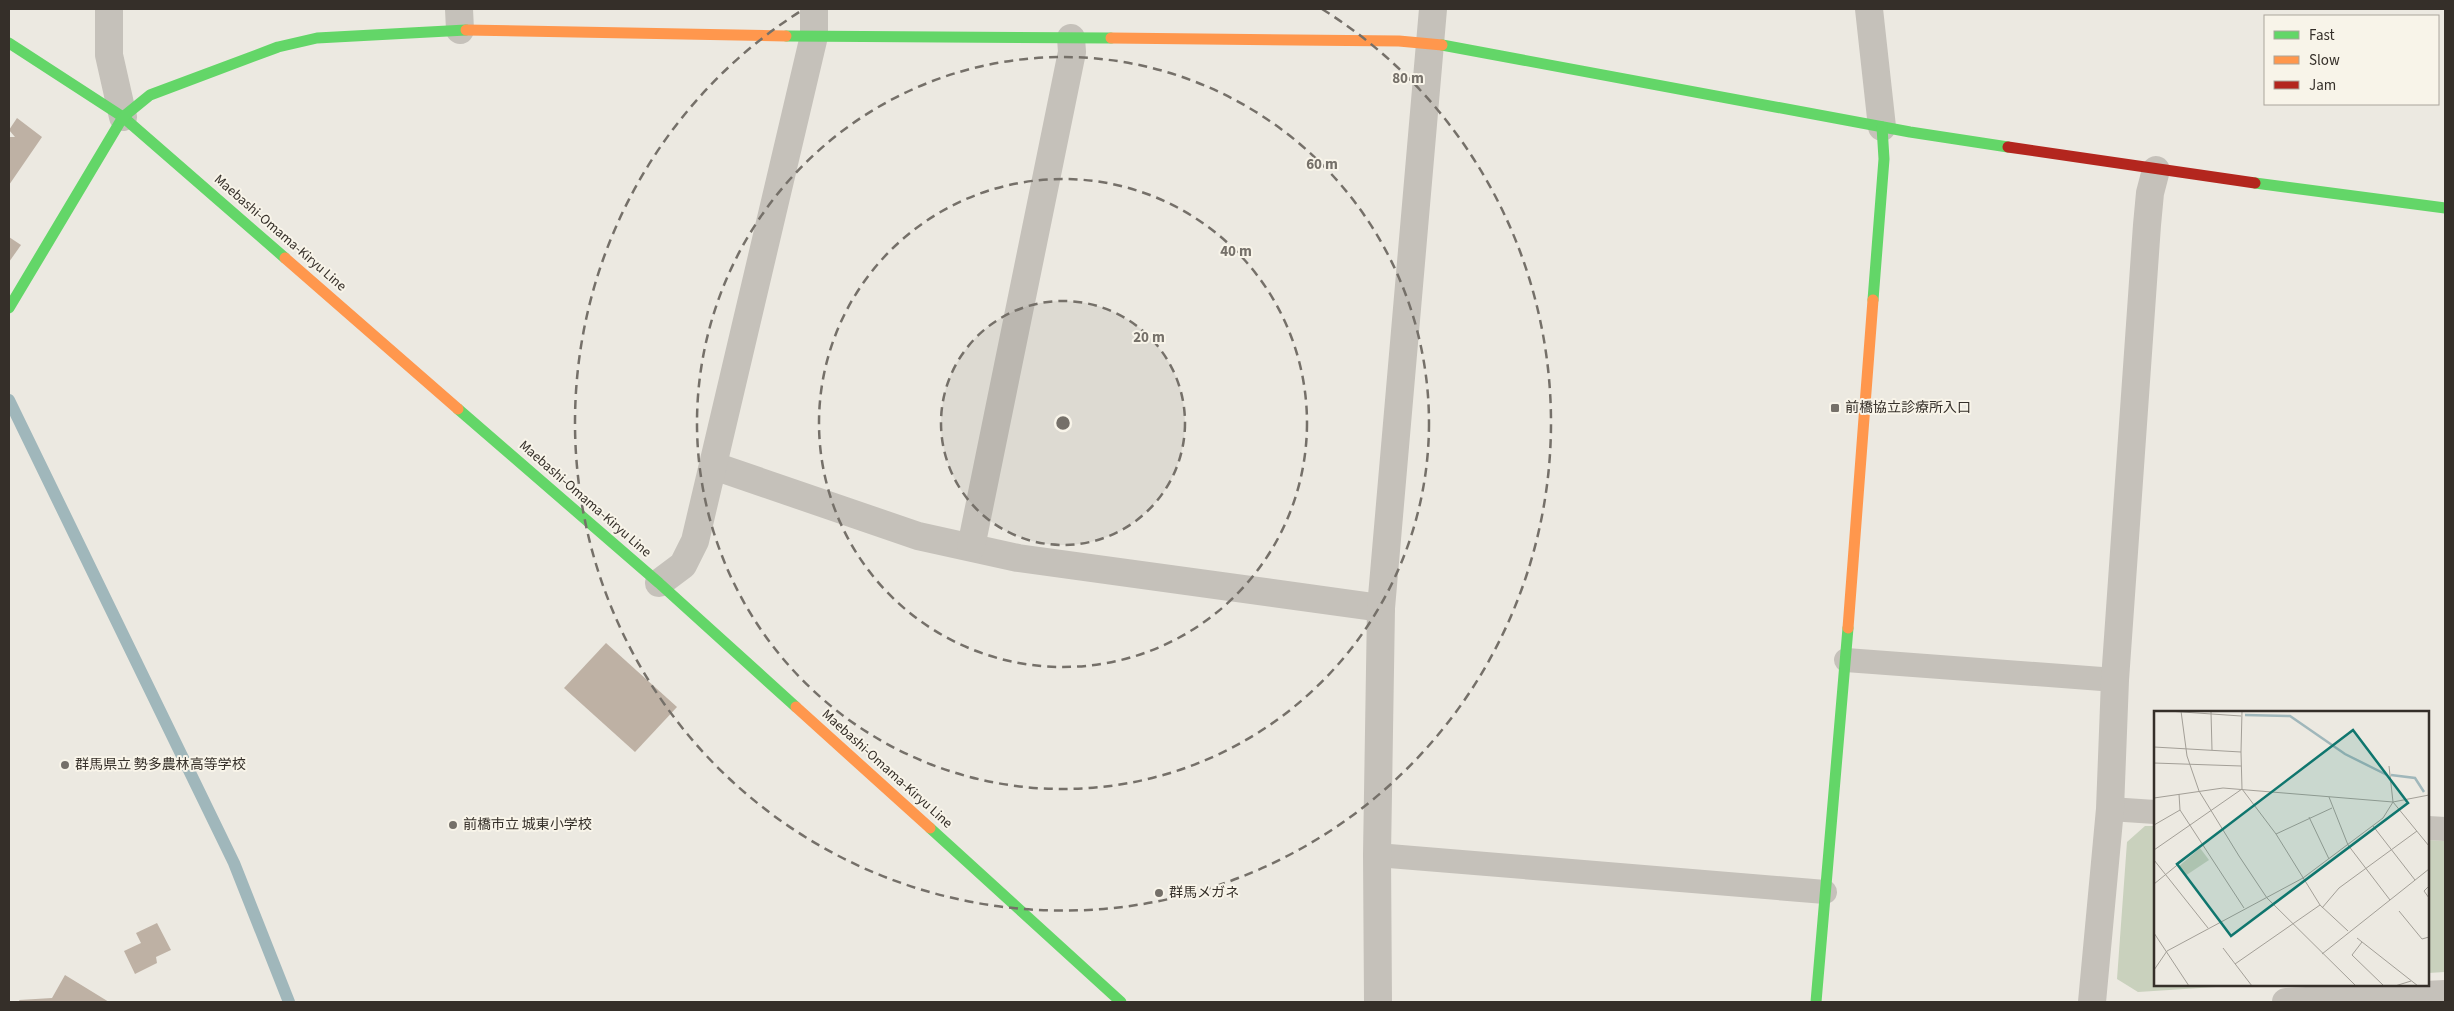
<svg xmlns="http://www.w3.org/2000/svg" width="2454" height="1011" viewBox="0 0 2454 1011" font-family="'Source Sans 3','Noto Sans JP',sans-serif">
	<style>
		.green { fill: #c9d1bd }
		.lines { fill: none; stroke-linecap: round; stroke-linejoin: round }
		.stream { stroke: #a0b7bb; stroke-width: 12 }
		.building { fill: #beb1a4 }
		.lane { stroke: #c5c1ba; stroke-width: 24 }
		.street { stroke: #c5c1ba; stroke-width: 28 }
		.fast { stroke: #63d668; stroke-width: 11 }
		.slow { stroke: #ff974d; stroke-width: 11 }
		.jam { stroke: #b3261e; stroke-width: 11 }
		.ring { fill: none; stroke: #757069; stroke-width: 2.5; stroke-dasharray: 9 6 }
		.poi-dot { fill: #757069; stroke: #f8f4e9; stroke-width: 2 }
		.labels { text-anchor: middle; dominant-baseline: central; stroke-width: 4; stroke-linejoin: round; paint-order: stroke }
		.street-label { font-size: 14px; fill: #352f29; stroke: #f8f4e9 }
		.poi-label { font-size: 14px; fill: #352f29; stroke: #f8f4e9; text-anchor: start }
		.inset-river { fill: none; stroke: #a0b7bb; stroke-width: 2.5 }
		.inset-road { fill: none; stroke: #a39f97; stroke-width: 1 }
		.view { fill: #0f766e; fill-opacity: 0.15; stroke: #0f766e; stroke-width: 2.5 }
		.inset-edge { fill: none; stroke: #352f29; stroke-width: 2.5 }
		.centre { fill: #757069; stroke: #f8f4e9; stroke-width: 2.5 }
		.ring-label { font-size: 15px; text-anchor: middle; font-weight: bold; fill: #757069; stroke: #f8f4e9; stroke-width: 4; stroke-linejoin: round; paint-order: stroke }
	</style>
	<rect width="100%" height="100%" fill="#ece9e1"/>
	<g class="green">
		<path d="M2145 826H2155V985H2247L2138 992 2117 979 2127 842Z"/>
		<path d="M2428 840 2445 841V972L2428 973Z"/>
	</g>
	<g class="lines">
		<path class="stream" d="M9 400 234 863 289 1002"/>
	</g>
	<g class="building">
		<path d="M17 118 42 137 9 185V137H15L9 130Z"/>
		<path d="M9 237 21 245 9 262Z"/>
		<path d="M606 643 677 707 635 752 564 688Z"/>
		<path d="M157 923 171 950 156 957 157 963 135 974 124 951 141 943 136 933Z"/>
		<path d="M65 975 109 1002H20L19 1000 52 998Z"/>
	</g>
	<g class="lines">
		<g class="lane">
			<path d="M1846 660 2115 680"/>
			<path d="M2110 809 2155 812"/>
			<path d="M2428 828 2445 829"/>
			<path d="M1377 855 1825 892"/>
		</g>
		<g class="street">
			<path d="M109 9V55L123 117"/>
			<path d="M459 9 460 30"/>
			<path d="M1869 9 1882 127"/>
			<path d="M714 466 918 536 1018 558 1381 608"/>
			<path d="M971 547 1072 52 1071 38"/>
			<path d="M659 583 683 565 695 541 814 36V9"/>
			<path d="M1378 1002 1377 855 1381 608 1433 9"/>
			<path d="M2092 1002 2110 809 2115 680 2147 225 2150 193 2156 170"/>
			<path d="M2286 1002 2445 994"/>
		</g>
		<g class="fast">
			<path d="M786 36 1111 38"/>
			<path d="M9 43 123 117 285 258"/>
			<path d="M1442 45 1910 132 2008 147"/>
			<path d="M2255 183 2445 208"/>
			<path d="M1873 300 1884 159 1882 127"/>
			<path d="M9 308 123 117 150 95 278 47 317 38 466 30"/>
			<path d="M458 409 659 583 796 707"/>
			<path d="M930 828 1121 1002"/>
			<path d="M1816 1002 1848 628"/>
		</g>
		<g class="slow">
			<path d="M466 30 786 36"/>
			<path d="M1111 38 1399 41 1442 45"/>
			<path d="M285 258 458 409"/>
			<path d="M1848 628 1873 300"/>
			<path d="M796 707 930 828"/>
		</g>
		<path class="jam" d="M2008 147 2255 183"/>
	</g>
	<circle cx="1063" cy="423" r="122" fill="#757069" fill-opacity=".12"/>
	<g class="ring">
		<circle cx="1063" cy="423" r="122"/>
		<circle cx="1063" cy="423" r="244"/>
		<circle cx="1063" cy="423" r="366"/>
		<path d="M1322 9A488 488 0 1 1 804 9"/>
	</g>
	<g class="poi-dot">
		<rect x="1830" y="403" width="10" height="10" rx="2.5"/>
		<circle cx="65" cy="765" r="5"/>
		<circle cx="453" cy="825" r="5"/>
		<circle cx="1159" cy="893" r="5"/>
	</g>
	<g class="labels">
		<g class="street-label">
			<text transform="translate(280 233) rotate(41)">Maebashi-Omama-Kiryu Line</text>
			<text transform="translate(585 499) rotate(41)">Maebashi-Omama-Kiryu Line</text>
			<text transform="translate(887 769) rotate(42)">Maebashi-Omama-Kiryu Line</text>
		</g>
		<g class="poi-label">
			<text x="1845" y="408">前橋協立診療所入口</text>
			<text x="75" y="765">群馬県立 勢多農林高等学校</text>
			<text x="463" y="825">前橋市立 城東小学校</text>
			<text x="1169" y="893">群馬メガネ</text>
		</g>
	</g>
	<g transform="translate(2154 711)">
		<rect width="275" height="275" fill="#ece9e1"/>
		<path d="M46 137 55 149 31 165 24 156Z" fill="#c9d1bd"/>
		<path class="inset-river" d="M91 4 136 5 191 43 233 64M237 64 261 67 270 81"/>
		<path class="inset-road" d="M14 0 87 5M27 0 33 45 45 80 85 145 113 187 202 275M57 1 58 39M0 36 87 41 88 0M87 41 88 78 122 123 166 194 194 220M0 52 87 55M175 86 194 134 236 189M0 87 69 77 239 91 275 84M239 91 275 135M26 99 90 197M155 106 175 148M0 114 26 99 25 83M219 115 261 169M122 123 178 97M0 139 88 78M0 149 54 217M0 173 49 133M275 175 270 180 275 187M168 197 185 177 263 120M245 200 268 228 275 226M0 222 35 275M203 227 264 275M208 231 198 244 230 275M69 237 98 275M168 243 275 158M81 253 166 194M0 259 13 240 149 167 229 107 239 91 235 55M241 275 257 270"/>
		<path class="view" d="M199 19 254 92 77 225 23 153Z"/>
		<rect width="275" height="275" class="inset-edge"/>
	</g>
	<circle cx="1063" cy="423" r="8" class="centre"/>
	<g class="ring-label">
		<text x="1408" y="83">80 m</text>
		<text x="1322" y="169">60 m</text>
		<text x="1236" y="256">40 m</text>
		<text x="1149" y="342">20 m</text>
	</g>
	<rect width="2454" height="1011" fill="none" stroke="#352f29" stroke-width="20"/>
	<rect x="2264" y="15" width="175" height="90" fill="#f8f4e9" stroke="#aaa59c"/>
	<rect x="2274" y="31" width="25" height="8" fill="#63d668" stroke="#aaa59c"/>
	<text x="2309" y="40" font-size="15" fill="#352f29">Fast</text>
	<rect x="2274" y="56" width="25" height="8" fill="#ff974d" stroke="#aaa59c"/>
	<text x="2309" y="65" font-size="15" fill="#352f29">Slow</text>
	<rect x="2274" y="81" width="25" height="8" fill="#b3261e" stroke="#aaa59c"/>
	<text x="2309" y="90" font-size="15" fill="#352f29">Jam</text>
</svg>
